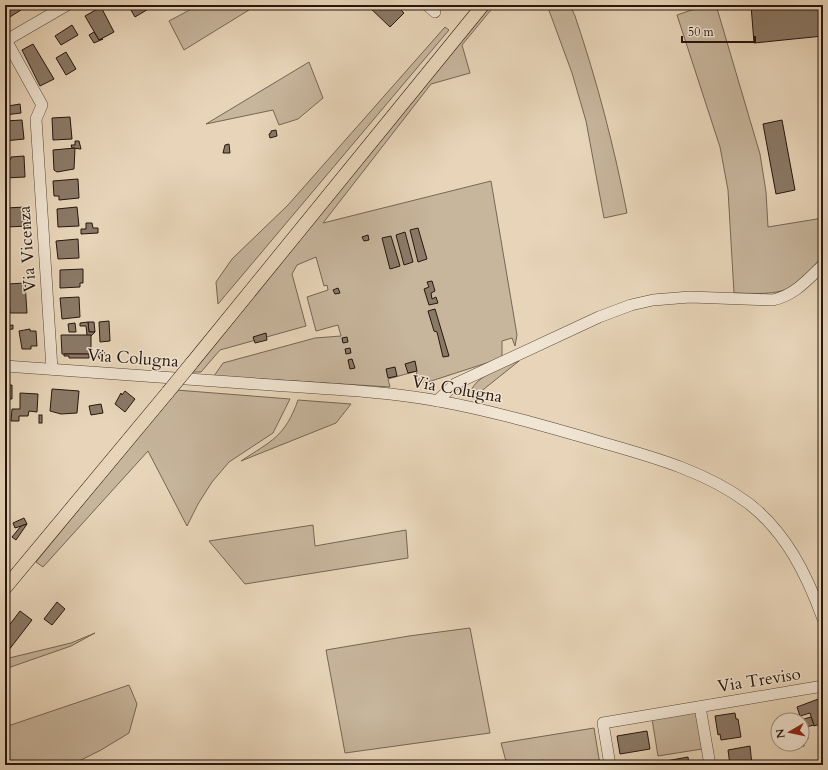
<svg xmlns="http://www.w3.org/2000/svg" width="828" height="770" viewBox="0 0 828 770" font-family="Cardo,serif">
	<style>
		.green { fill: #c7b59c; stroke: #766655 }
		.building { fill: #8b7967; stroke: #26160e }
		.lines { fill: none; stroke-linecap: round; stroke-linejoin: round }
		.minor-casing { stroke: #564639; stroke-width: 12 }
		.major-casing { stroke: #26160e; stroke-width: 14 }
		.minor { stroke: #f0e4d2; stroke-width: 11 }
		.major { stroke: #e8d5b9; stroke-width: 13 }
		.major-bridge-casing { stroke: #26160e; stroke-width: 14; stroke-linecap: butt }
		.major-bridge { stroke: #e8d5b9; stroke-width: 13 }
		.labels { text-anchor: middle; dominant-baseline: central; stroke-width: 3; stroke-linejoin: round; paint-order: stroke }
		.street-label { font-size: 17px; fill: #26160e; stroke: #f0e4d2 }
	</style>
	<rect width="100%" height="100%" fill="#e8d5b9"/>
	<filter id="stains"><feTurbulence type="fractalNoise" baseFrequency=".005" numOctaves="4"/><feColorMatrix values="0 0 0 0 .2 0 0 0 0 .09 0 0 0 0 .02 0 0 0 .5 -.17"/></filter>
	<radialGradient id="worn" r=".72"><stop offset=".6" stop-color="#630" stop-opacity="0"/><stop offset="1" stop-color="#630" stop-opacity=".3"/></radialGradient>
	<g class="green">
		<path d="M199 5H257L184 50 169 21Z"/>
		<path d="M489 5H495L462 45 470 73 431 84 323 223 491 181 517 335 515 346 512 338 502 341V358L425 383 416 379 417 371 388 379 390 387 214 376 223 363 315 338 341 336 338 325 316 331 307 297 328 290 327 285 324 286 316 257 297 265 292 274 306 326 220 350 201 372H188Z"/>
		<path d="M547 5H570L575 16C597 81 614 146 627 213L604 218 586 121 572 73Z"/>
		<path d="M706 5H716L760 154 766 192 768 227 823 218V256C815 264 808 273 800 281 783 297 755 293 734 293L728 190 720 147 677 15Z"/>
		<path d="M445 27 449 30 218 304 216 282 232 259 288 205Z"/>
		<path d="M309 62 323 98 298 119 279 125 273 110 206 124Z"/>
		<path d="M519 361 479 393 475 400 473 398 471 391C476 376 505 366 519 361Z"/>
		<path d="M176 390 290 399 273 433 229 462 212 482 198 504 187 526 148 451 43 567 36 562Z"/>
		<path d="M298 400 351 404 336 423 241 461C271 441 285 437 298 400Z"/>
		<path d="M313 525 315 546 406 530 408 558 245 584 209 541Z"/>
		<path d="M470 628 490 733 345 753 326 650 409 636Z"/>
		<path d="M95 633 71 646 5 669V659L71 643Z"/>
		<path d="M129 685 137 704 129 733 101 750 71 765H5V727Z"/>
		<path d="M696 712 702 749 658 756 652 719Z"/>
		<path d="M594 728 600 765H507L501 743Z"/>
	</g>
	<g class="building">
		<path d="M5 5H18L21 10 5 20Z"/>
		<path d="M128 5H155L135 17Z"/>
		<path d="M182 5H193L184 10Z"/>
		<path d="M367 5H396L404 13 390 27Z"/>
		<path d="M751 5H823V36L754 43Z"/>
		<path d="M101 7 114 32 99 40 85 16Z"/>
		<path d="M72 25 78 35 61 45 55 36Z"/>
		<path d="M94 32 99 40 103 39 94 43 89 35Z"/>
		<path d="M33 44 54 79 40 86 22 50Z"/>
		<path d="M66 52 76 69 66 75 56 58Z"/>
		<path d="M20 104 21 113 5 115V108L8 109V106Z"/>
		<path d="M70 117 72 139 53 140 52 118Z"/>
		<path d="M22 120 24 139 5 141V121Z"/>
		<path d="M782 120 795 190 776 194 763 124Z"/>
		<path d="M276 130 277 136 270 138 269 134 271 133V131Z"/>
		<path d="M75 141H79L81 149 72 148 71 145H75Z"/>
		<path d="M229 144 230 153H223L225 145Z"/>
		<path d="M75 148 74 169 57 172 54 170 53 150Z"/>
		<path d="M24 156 25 177 5 178V160L11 159V157Z"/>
		<path d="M78 179 79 198 59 200V196H54L53 181Z"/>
		<path d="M26 207 28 226 7 227 6 208Z"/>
		<path d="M77 207 79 226 58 227 57 209Z"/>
		<path d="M86 223H92L93 228H98V233L81 234V229H86Z"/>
		<path d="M418 228 427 259 418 262 410 230Z"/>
		<path d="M405 232 413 262 404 265 396 235Z"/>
		<path d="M368 235 369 240 364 241 362 237Z"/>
		<path d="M391 236 400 266 390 269 382 238Z"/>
		<path d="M78 239 79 258 58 259 56 241Z"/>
		<path d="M83 269V283H80V287L60 288V270Z"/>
		<path d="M432 281 435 291 431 293 432 299 436 297 438 303 429 305 424 289 429 287 427 282Z"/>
		<path d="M25 283 27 313H10L8 284Z"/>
		<path d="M338 288 340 293 335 294 333 290Z"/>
		<path d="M79 297 80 317 62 319 60 298Z"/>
		<path d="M435 309 449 356 443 357 437 332 434 331 428 311Z"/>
		<path d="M109 321 110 341 100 342 99 322Z"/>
		<path d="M88 322H94L95 332H89Z"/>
		<path d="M88 322 89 332H95L91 336 87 335 86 326H80V323Z"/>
		<path d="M75 323 76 332H69L68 324Z"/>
		<path d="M13 325V329L5 330V326Z"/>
		<path d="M30 329V331H36L37 346H31V349H22L19 331Z"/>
		<path d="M266 333 267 340 255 343 253 337Z"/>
		<path d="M61 335H91V354H62Z"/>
		<path d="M347 337 348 342 343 343 342 338Z"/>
		<path d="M350 348 351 353 346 354 345 349Z"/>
		<path d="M103 351 106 355 100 359 97 355Z"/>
		<path d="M64 354H89V358H69V356H64Z"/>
		<path d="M352 359 355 368 350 369 348 360Z"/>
		<path d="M415 361 417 371 408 373 405 364Z"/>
		<path d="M395 367 397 376 388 378 386 369Z"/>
		<path d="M5 385H12V399H9L8 402 5 401Z"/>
		<path d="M52 389 79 391 77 413 61 414 50 411Z"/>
		<path d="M125 391 135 399 125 412 115 404 121 393 122 395Z"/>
		<path d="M20 393 38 394 37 412 29 411 28 416H19V421H11L12 409H20Z"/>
		<path d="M101 404 103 413 91 415 89 406Z"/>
		<rect x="39" y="415" width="3" height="8"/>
		<path d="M24 518 27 524 15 528 13 523Z"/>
		<path d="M27 524 16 540 12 537 21 526Z"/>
		<path d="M57 602 65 609 52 625 44 619Z"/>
		<path d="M20 611 32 620 5 655V631Z"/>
		<path d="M821 698 823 723 814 726 810 713 800 716 797 707Z"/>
		<path d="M735 713 736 719H738L741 737 721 740 720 734 718 735 715 716Z"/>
		<path d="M811 717 814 725 806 727 804 719Z"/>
		<path d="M647 731 650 749 620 754 617 736Z"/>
		<path d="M806 731 808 739 803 740 804 746 793 748V744H802V732Z"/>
		<path d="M750 746 752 765H730L728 750Z"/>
		<path d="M688 757 689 765H667L666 761Z"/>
		<path d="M543 760 544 765H537L536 763Z"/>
	</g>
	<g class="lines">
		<g class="minor-casing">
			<g id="minor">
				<path d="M427 5 435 12"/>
				<path d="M6 40 42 105 36 119 52 369"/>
				<path d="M5 41 67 5"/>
				<path d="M5 366C94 372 183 378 272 385 328 389 384 391 439 401 493 411 545 426 597 441 649 456 704 470 748 503 786 532 807 575 823 619"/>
				<path d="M437 401 455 384 599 317 631 305 653 300 690 297 773 300C795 295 807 280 823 265"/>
				<path d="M700 707 710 765"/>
				<path d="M610 765 603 723 823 686"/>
			</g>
		</g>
		<g class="major-casing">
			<g id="major">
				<path d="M191 364 483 5"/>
				<path d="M5 588 168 392"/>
			</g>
		</g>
		<use href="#minor" class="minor"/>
		<use href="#major" class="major"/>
		<g class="major-bridge-casing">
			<path id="major-bridge" d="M168 392 191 364"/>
		</g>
		<use href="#major-bridge" class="major-bridge"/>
	</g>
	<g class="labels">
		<g class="street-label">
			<text transform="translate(27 249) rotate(-94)">Via Vicenza</text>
			<text transform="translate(133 358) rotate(4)">Via Colugna</text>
			<text transform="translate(457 389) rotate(10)">Via Colugna</text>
			<text transform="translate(759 680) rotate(-9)">Via Treviso</text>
		</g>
	</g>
	<rect width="828" height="770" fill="none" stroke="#e8d5b9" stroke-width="20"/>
	<rect x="6" y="6" width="816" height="758" fill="none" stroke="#26160e" stroke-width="2"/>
	<rect x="10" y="10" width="808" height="750" fill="none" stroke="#26160e"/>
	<g transform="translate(790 732) rotate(261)"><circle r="19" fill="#f0e4d2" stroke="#9f9284"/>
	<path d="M0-3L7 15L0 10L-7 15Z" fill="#8f2418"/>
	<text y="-6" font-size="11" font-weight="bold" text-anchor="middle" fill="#26160e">N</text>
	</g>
	<path d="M682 36v6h73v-6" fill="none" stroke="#26160e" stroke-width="2"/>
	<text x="688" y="36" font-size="12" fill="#26160e" stroke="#f0e4d2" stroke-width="3" paint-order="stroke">50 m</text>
	<rect width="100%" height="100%" filter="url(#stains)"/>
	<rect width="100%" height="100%" fill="url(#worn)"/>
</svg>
